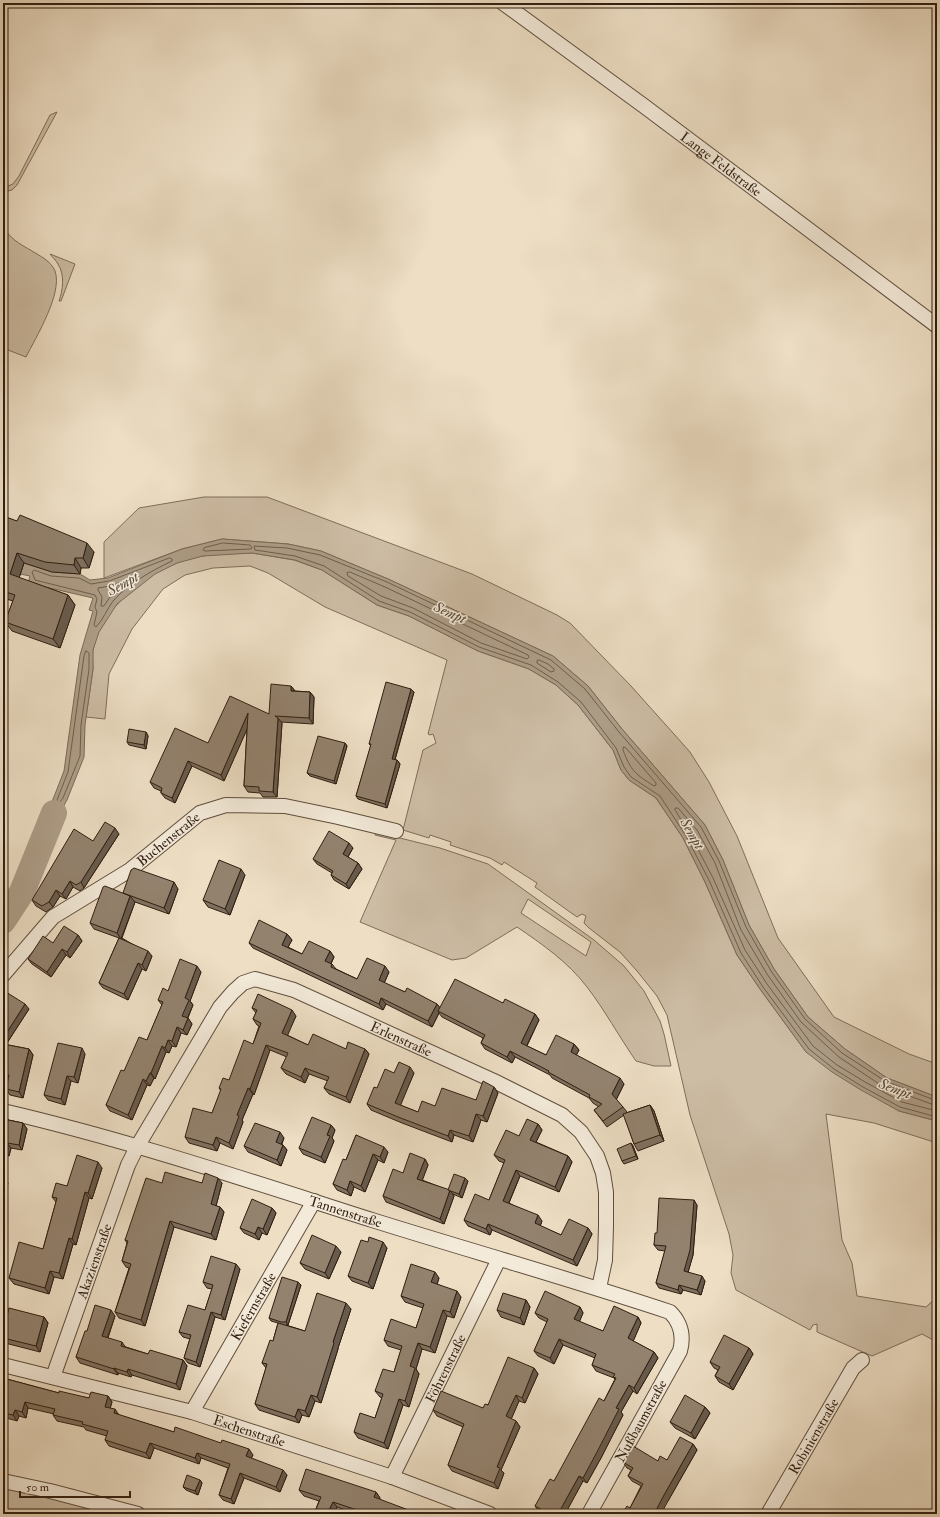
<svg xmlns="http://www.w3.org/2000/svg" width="940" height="1517" viewBox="0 0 940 1517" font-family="'IM FELL Double Pica',serif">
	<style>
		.green { fill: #cdbda5; stroke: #7f6e5a; fill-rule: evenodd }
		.water { fill: #ad9d87; stroke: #7b6a57 }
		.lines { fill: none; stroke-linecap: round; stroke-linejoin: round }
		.shore { stroke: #6f5e4c; stroke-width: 1 }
		.river { stroke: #ad9d87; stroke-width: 26 }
		.minor-casing { stroke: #604e3d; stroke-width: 16 }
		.minor { stroke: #f3ead9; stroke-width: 14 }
		.wall { fill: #7e705f; stroke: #311e10 }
		.shaded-wall { fill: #675b4d; stroke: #311e10 }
		.building { fill: #93826e; stroke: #311e10 }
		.labels { text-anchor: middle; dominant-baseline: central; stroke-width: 3; stroke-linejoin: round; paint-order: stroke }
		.street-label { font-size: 14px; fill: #311e10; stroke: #f3ead9 }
		.water-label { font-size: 15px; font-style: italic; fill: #5c4a3a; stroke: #f3ead9 }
	</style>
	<rect width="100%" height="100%" fill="#eddec4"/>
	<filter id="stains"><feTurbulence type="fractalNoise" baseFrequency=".005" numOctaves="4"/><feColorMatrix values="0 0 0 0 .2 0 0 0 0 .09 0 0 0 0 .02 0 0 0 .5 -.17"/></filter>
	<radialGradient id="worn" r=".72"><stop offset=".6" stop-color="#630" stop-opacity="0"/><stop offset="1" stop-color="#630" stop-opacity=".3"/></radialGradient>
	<g class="green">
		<path d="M57 112 17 185 12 190 3 192V188L13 184 19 176 50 115Z"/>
		<path d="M3 225C8 238 20 244 32 251 40 256 51 261 55 271 63 293 36 337 26 357L3 348Z"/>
		<path d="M50 254 75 264 61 301H59C63 290 65 275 58 264 56 260 52 257 50 254Z"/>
		<path d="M204 497H267L472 574 557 615 570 623 631 686 690 752 709 782 737 836 778 938 834 1017 909 1054 937 1064V1097L887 1078 845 1049 808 1017 774 969 749 925 723 860 705 825 622 729 588 686 553 656 388 579 321 551 288 544 222 539 182 549 104 578V542L139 508Z"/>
		<path d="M252 553 294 560 322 570 377 605 409 616 478 651 529 669 556 685 578 705 613 750 621 770 629 780 656 798 683 838 705 882 737 955 760 989 806 1052 899 1111 937 1121V1143L874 1123 826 1114 842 1240 852 1263 857 1296 926 1307 937 1297V1342L922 1334 872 1356 817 1332V1324L813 1325 810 1330 736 1290 731 1273 733 1255 729 1234 690 1115 667 1015 657 996 637 971 620 952 589 928 584 923 586 916 582 914 577 917 535 887 537 883 504 862 502 865 490 858 450 845 451 842 430 835 429 838 403 830 423 750 436 743 433 734 430 735 428 734 447 660 325 607 268 573 250 566 213 568 185 575 163 589 132 629 109 674 105 719 86 717C88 701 91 685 93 669 93 663 92 656 93 650 101 604 159 562 203 556 219 553 236 554 252 553Z"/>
		<path d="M376 832 440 848 488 864 594 940 624 966 644 991 660 1021 664 1034 671 1066H654L636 1061C620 1038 604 1009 587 987 568 962 542 944 517 927L466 958 452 960 360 922 396 840 375 835ZM528 899 591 942 586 956 521 913Z"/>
		<path d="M3 1487 115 1514H3Z"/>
	</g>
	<path class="water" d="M222 539 288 544 321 551 388 579 553 656 588 686 622 729 705 825 723 860 749 925 774 969 808 1017 845 1049 887 1078 937 1097V1121L899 1111 861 1090 832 1072 806 1052 760 989 737 955 705 882 683 838 656 798 629 780 621 770 613 750 578 705 556 685 529 669 478 651 409 616 377 605 322 570 295 560 252 553 203 556 177 563 155 574 117 604 99 632 93 650V669L85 725 84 757 67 800 41 846V830L64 771 80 655 93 611 89 610 93 598 28 583 30 576 20 574 24 563 52 572 80 574 90 580 108 578 182 549Z"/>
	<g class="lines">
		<g class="shore">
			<path d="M223 543 250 545 252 548 250 549 205 551 203 550 204 548Z"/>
			<path d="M170 558 172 559V561C151 571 128 584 113 601 107 609 103 620 96 627L94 625 97 612 95 607 97 599 95 595 35 580 32 572 34 570 51 576 79 578 91 584 109 581Z"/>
			<path d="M350 572 385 587 528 655 529 657 527 659 481 643 413 608 381 596 348 576 347 573Z"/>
			<path d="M123 582 125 583V585L110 597 104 606H101L102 597 98 590V588L110 586Z"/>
			<path d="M86 651 89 653V669L81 725 80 756 63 798 59 803 57 800 68 772 84 656Z"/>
			<path d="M539 660 548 664 554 669V671L551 672 537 663V661Z"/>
			<path d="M624 747 626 748 656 783V785L654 786C635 774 631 771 623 750Z"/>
			<path d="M937 1101 885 1081 842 1053 805 1019 771 971 746 927 719 861 701 827 619 732 585 689 551 660 387 582 320 555 287 548 254 546 255 550 295 556 324 566 379 601 410 612 479 647 531 665 558 682 581 702 616 748 624 767 631 777 660 796 686 836 709 880 741 953 763 987 809 1049 834 1069 863 1087 900 1107 937 1117"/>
			<path d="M937 1106 882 1086 839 1057 801 1022 767 974 741 930 715 863 697 830 678 808H675V810L690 834 713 878 745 950 767 984 813 1046 837 1065 865 1082 902 1102 937 1111"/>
		</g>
		<path class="river" d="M3 921 22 892 54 813"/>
		<g class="minor-casing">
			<g id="minor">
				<path id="s1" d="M503 3 644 106 937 326"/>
				<path id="s2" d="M3 975 53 917 130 870 200 813 226 805 285 806 338 817 396 831"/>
				<path id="s3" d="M3 1111C128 1140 250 1181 372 1220 471 1251 571 1279 670 1312 681 1323 684 1336 680 1351L589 1514"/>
				<path id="s4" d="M3 1365 192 1412 392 1477 490 1514"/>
				<path id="s5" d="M53 1377 128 1165 137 1147 220 1007 233 992 243 983 255 979 294 990 494 1081 562 1115 581 1132 597 1156 603 1173 606 1192V1226L605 1260 599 1288"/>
				<path id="s6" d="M192 1412 314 1201"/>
				<path id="s7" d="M392 1477 499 1259"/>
				<path d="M3 1481 50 1491 138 1514"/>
				<path id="s8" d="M768 1514 853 1368 862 1360"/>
			</g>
		</g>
		<use href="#minor" class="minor"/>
	</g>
	<g class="wall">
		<path d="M3 516 94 552 89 568H81L80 574 52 572 24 563 19 578 68 595 75 605 60 648 12 631 5 622 13 601 3 598Z"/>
		<path d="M291 686 295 691 310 692 314 697 313 724 281 722 282 723 277 797H263L260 793 248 792 244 786 247 729 224 781 192 766 175 803 165 798 161 793V791L154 788 150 782 208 743 269 714Z"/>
		<path d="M414 692 395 760H397L400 764 387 808 358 799 356 796 371 746 369 744Z"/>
		<path d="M146 732 148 736 146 749 129 745 127 742Z"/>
		<path d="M345 743 347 746 336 784 310 776 307 773Z"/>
		<path d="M119 834 84 888 80 891 73 887 66 899 60 896 53 907 46 912 36 906 32 900 93 841Z"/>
		<path d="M353 848 348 857 358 863 362 869 349 889 334 880 331 875 332 873 317 864 313 859Z"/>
		<path d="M245 875 230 915 208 907 203 900Z"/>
		<path d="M178 889 169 914 135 902 122 938 152 956 146 971 142 969 128 1000 103 988 99 983 119 938 94 929 90 923 123 893Z"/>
		<path d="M287 934 292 940 288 947 302 954 330 951 334 957 331 964H332L336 969 357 979 389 972 384 983 405 992 437 1004 440 1008 503 1003 535 1014 539 1020 527 1046 546 1055 574 1044 579 1050 576 1055 624 1084 616 1100 623 1107 627 1112 626 1113 650 1105 654 1111 664 1141 638 1151 634 1144 624 1115 607 1127 594 1110 599 1107 593 1103 589 1098 552 1078 550 1075 515 1057 512 1063 485 1049 481 1043 483 1038 442 1017 439 1013 432 1027 386 1004 383 1010 253 948 249 943Z"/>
		<path d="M78 935 82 941 70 958 66 955 51 977 32 964 28 959 53 943Z"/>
		<path d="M201 972 190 1001 193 1005 188 1018 192 1024 187 1035 181 1033 176 1047 172 1046 169 1053 166 1052 155 1079 154 1078 150 1086 147 1085 132 1120 110 1111 106 1105 124 1071 147 1040 162 1005 158 1000 168 991Z"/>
		<path d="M3 997 29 1009 7 1043 3 1041Z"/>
		<path d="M252 1008 296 1016 287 1035 308 1045 346 1049H365L369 1054 350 1103 329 1094 324 1088 328 1081 309 1074 305 1083 286 1074 281 1068 287 1057 270 1050 254 1095 253 1094 242 1120 243 1122 233 1149 220 1143 217 1151 189 1143 185 1137 212 1113 221 1091 219 1088 229 1080 253 1044 259 1026 257 1025 253 1019 256 1013Z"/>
		<path d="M3 1044 29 1049 33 1055 23 1098 10 1095 6 1089 8 1080 3 1078Z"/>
		<path d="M85 1054 78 1083 71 1081 65 1105 48 1100 44 1095Z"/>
		<path d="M394 1073H414L400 1105 418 1112 435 1106 476 1100 494 1087 498 1093 487 1122 481 1120 473 1142 454 1135 452 1142 402 1123 371 1110 367 1104 377 1088Z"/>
		<path d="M3 1119 23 1123 27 1129 22 1150 11 1148 9 1156 3 1155Z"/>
		<path d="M538 1124 542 1130 536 1142 568 1156 572 1162 559 1192 520 1176 509 1203 542 1221 540 1226 561 1235 588 1228 592 1234 577 1266 492 1230 490 1235 468 1226 464 1220 489 1200 504 1163 499 1161 494 1155 519 1136Z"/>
		<path d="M331 1125 335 1130 332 1138 334 1141 325 1163 303 1154 299 1148Z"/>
		<path d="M356 1135 388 1152 384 1163 378 1160 365 1192 354 1187 351 1196 337 1190 333 1184 346 1160Z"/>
		<path d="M284 1138 282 1144 287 1150 281 1166 248 1152 244 1146Z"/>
		<path d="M631 1143 633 1146 638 1159 624 1164 622 1161Z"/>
		<path d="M425 1159 428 1165 422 1180 448 1190 465 1178 468 1181 462 1198 453 1194 454 1196 444 1224 386 1202 383 1196 403 1173Z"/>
		<path d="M102 1168 92 1199 89 1198 76 1245 73 1244 63 1279 54 1277 49 1294 14 1284 9 1278 43 1249 56 1202 52 1197 67 1186Z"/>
		<path d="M162 1183H222L216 1206 220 1207 224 1212 216 1240 174 1227 145 1326 119 1318 115 1312 129 1268 126 1267 122 1261 127 1243 125 1240Z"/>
		<path d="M697 1205 693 1255 688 1272 705 1281 701 1295 683 1290 681 1294 659 1288 656 1283 665 1251 658 1250 654 1245 657 1233Z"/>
		<path d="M272 1208 276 1213 267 1235 262 1233 259 1240 244 1233 240 1228Z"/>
		<path d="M387 1248 373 1289 352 1281 348 1276Z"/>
		<path d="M341 1252 329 1279 305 1269 300 1263Z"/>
		<path d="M240 1269 225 1320 215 1317 200 1367 188 1363 184 1358 190 1339 183 1337 179 1332 205 1310 212 1289 207 1288 203 1282Z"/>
		<path d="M439 1278 437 1284 461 1297 454 1318 447 1316 435 1353 422 1349 416 1369 419 1374 409 1407 403 1405 388 1449 358 1438 354 1432 375 1418 382 1398 380 1397 375 1391 394 1372 401 1350 388 1346 384 1340 416 1328 423 1308 405 1302 401 1296Z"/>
		<path d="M301 1285 288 1325H286L305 1331 351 1309 338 1348V1349L321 1403 315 1401 309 1417 302 1415 299 1423 259 1410 255 1404 266 1368 262 1363 273 1341 278 1323 271 1321 269 1318Z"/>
		<path d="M526 1300 530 1307 524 1325 501 1317 497 1310Z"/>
		<path d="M580 1307 583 1313 579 1322 603 1331 638 1317 641 1323 633 1341 654 1352 658 1358 637 1394 633 1391 621 1412 623 1415 601 1458 587 1483 583 1481 565 1514H544L539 1512 535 1506 554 1481 604 1401 615 1379 614 1378 596 1371 592 1365 595 1358 563 1345 554 1364 538 1356 534 1351 547 1322 539 1318 535 1313Z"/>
		<path d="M115 1316 108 1338 126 1347 148 1354 183 1360 187 1366 180 1390 132 1375 131 1377 118 1373V1375L80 1363 76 1357 87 1331Z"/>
		<path d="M44 1317 48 1323 40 1352 5 1343 4 1347H3V1323L5 1324Z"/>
		<path d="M749 1348 753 1354 733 1390 719 1382 715 1376 718 1370 714 1368 710 1362Z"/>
		<path d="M534 1368 538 1374 525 1403 519 1401 511 1419 516 1421 520 1427 501 1470 504 1473 498 1489 452 1471 448 1465 463 1427 437 1416 433 1410 483 1408Z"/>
		<path d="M3 1378 59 1393 89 1398 108 1396 112 1402 110 1408 119 1415 174 1432 253 1455 251 1458 287 1475 280 1492 244 1478 234 1504 223 1500 219 1495 228 1468 201 1458 199 1464 154 1448 150 1459 109 1446 105 1440 107 1436 86 1430 84 1427 57 1421 53 1415 54 1414 28 1408 26 1418 19 1416 17 1421 3 1417Z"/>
		<path d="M705 1407 710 1413 695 1439 675 1428 670 1422Z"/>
		<path d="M693 1444 697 1450 668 1501 622 1514 630 1508 641 1486 632 1481 628 1476 631 1470 627 1468 623 1462 658 1461 667 1460Z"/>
		<path d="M200 1480 202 1483 198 1495 186 1490 183 1487Z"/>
		<path d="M299 1490 376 1492 380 1498 379 1500 419 1514H356L337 1507 334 1514H314L319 1501 304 1496Z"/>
	</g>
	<g class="shaded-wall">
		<path d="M87 543 94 552 89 568 83 558Z"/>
		<path d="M17 553 24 563 17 584 10 574Z"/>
		<path d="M75 558 81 568 80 574 74 565Z"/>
		<path d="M68 595 75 605 60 648 53 639Z"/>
		<path d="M291 686 295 691H291Z"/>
		<path d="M411 689 414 692 394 762 392 759Z"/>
		<path d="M310 692 314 697 313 724 309 718Z"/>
		<path d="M248 713 252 718 224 781 221 775Z"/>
		<path d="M278 718 282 723 277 797 273 792Z"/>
		<path d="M146 732 148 736 146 749 144 745Z"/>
		<path d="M345 743 347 746 336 784 334 781Z"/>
		<path d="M397 760 400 764 387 808 385 804Z"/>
		<path d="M188 761 192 766 175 803 172 798Z"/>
		<path d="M115 828 119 834 84 888 81 882Z"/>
		<path d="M349 843 353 848 346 860 343 854Z"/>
		<path d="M358 863 362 869 349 889 346 884Z"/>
		<path d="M241 869 245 875 230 915 225 909Z"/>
		<path d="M70 881 73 887 66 899 62 894Z"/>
		<path d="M174 882 178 889 169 914 164 908Z"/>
		<path d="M56 890 60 896 53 907 49 902Z"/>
		<path d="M130 896 135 902 121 939 117 933Z"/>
		<path d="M287 934 292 940 286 951 282 945Z"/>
		<path d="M78 935 82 941 70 958 67 952Z"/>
		<path d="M62 949 66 955 51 977 47 972Z"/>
		<path d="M148 951 152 956 146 971 142 965Z"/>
		<path d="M330 951 334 957 329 967 325 961Z"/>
		<path d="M138 963 142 969 128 1000 124 994Z"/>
		<path d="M197 966 201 972 190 1001 193 1005 186 1021 182 1016 185 998Z"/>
		<path d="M385 966 389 972 383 986 379 980Z"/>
		<path d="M381 998 386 1004 383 1010 379 1004Z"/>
		<path d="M25 1004 29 1009 7 1043 4 1037Z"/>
		<path d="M437 1004 441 1009 438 1011 439 1013 432 1027 428 1021Z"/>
		<path d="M292 1010 296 1016 286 1039 282 1033Z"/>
		<path d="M535 1014 539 1020 525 1049 521 1043Z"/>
		<path d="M188 1018 192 1024 187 1035 183 1030Z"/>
		<path d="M177 1027 181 1033 176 1047 172 1041Z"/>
		<path d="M168 1040 172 1046 169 1053 165 1048Z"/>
		<path d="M574 1044 579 1050 575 1058 571 1052Z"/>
		<path d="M266 1045 270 1050 254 1095 250 1089Z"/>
		<path d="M162 1046 166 1052 155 1079 151 1073Z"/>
		<path d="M82 1048 85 1054 78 1083 74 1077Z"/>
		<path d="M29 1049 33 1055 23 1098 19 1092Z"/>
		<path d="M365 1049 369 1054 350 1103 346 1097Z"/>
		<path d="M510 1051 515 1057 512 1063 507 1057Z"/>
		<path d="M410 1067 414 1073 399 1109 395 1103Z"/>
		<path d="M305 1068 309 1074 305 1083 301 1077Z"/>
		<path d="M150 1073 154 1078 150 1086 146 1081Z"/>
		<path d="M67 1076 71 1081 65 1105 61 1099Z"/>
		<path d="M620 1078 624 1084 616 1100 612 1094Z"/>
		<path d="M143 1079 147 1085 132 1120 128 1115Z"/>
		<path d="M494 1087 498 1093 487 1122 483 1116Z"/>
		<path d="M248 1088 253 1094 242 1120 243 1122 233 1149 229 1143 237 1115Z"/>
		<path d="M650 1105 654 1111 664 1141 660 1135Z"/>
		<path d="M476 1114 481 1120 473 1142 469 1136Z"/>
		<path d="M23 1123 27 1129 22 1150 19 1145Z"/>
		<path d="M538 1124 542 1130 534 1146 530 1140Z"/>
		<path d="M331 1125 335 1130 332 1138 334 1141 325 1163 321 1157 327 1135Z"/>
		<path d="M450 1130 454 1135 452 1142 448 1136Z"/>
		<path d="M280 1132 284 1138 280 1147 276 1142Z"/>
		<path d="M216 1137 220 1143 217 1151 213 1145Z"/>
		<path d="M7 1143 11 1148 9 1156 6 1151Z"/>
		<path d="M631 1143 633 1146 638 1159 636 1156Z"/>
		<path d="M283 1145 287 1150 281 1166 277 1160Z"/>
		<path d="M384 1147 388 1152 384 1163 380 1157Z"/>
		<path d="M373 1154 378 1160 365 1192 361 1186Z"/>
		<path d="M568 1156 572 1162 559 1192 555 1187Z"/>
		<path d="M425 1159 428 1165 421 1184 417 1179Z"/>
		<path d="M98 1162 102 1168 92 1199 88 1193Z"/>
		<path d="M516 1170 520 1176 507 1207 503 1201Z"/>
		<path d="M4 1177 8 1183 3 1205V1181Z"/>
		<path d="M218 1178 222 1183 215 1210 211 1204Z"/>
		<path d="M465 1178 468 1181 462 1198 459 1194Z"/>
		<path d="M350 1181 354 1187 351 1196 347 1190Z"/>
		<path d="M450 1190 454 1196 444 1224 440 1219Z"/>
		<path d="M85 1192 89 1198 76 1245 72 1239Z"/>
		<path d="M694 1200 697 1205 693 1255 687 1276 684 1271Z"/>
		<path d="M220 1207 224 1212 216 1240 211 1234Z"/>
		<path d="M272 1208 276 1213 267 1235 263 1229Z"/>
		<path d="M538 1215 542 1221 539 1229 535 1223Z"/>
		<path d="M170 1221 174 1227 145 1326 141 1320Z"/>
		<path d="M488 1224 492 1230 490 1235 486 1229Z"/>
		<path d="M258 1227 262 1233 259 1240 255 1234Z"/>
		<path d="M588 1228 592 1234 577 1266 573 1260Z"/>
		<path d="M69 1238 73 1244 63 1279 59 1273Z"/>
		<path d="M383 1242 387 1248 373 1289 368 1283Z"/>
		<path d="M336 1246 341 1252 329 1279 325 1273Z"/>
		<path d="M236 1264 240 1269 225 1320 221 1315Z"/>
		<path d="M50 1271 54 1277 49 1294 45 1288Z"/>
		<path d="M435 1272 439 1278 436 1288 431 1282Z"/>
		<path d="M702 1276 705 1281 701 1295 697 1290Z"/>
		<path d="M298 1282 301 1285 288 1325 286 1322Z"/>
		<path d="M679 1285 683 1290 681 1294 678 1290Z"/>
		<path d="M457 1291 461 1297 454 1318 450 1312Z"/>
		<path d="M526 1300 530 1307 524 1325 520 1318Z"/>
		<path d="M346 1303 351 1309 338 1348V1349L321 1403 317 1397 333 1342Z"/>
		<path d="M580 1307 583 1313 578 1325 574 1319Z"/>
		<path d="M111 1310 115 1316 106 1342 102 1336Z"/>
		<path d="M443 1310 447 1316 435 1353 430 1347Z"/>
		<path d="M211 1312 215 1317 200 1367 196 1362Z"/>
		<path d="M44 1317 48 1323 40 1352 36 1346Z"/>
		<path d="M638 1317 641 1323 632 1344 628 1338Z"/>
		<path d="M559 1339 563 1345 554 1364 550 1358Z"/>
		<path d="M3 1340 5 1343 4 1347 3 1345Z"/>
		<path d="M122 1342 126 1348 121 1346Z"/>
		<path d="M418 1343 422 1349 416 1369 419 1374 409 1407 405 1401 410 1366Z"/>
		<path d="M749 1348 753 1354 733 1390 729 1384Z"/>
		<path d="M654 1352 658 1358 637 1394 634 1388Z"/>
		<path d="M183 1360 187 1366 180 1390 176 1384Z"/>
		<path d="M114 1368 118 1373V1375L114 1369Z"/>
		<path d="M534 1368 538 1374 525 1403 522 1398Z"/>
		<path d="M128 1369 132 1375 131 1377 127 1372Z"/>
		<path d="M629 1385 633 1391 621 1412 623 1415 601 1458 587 1483 583 1478 616 1408Z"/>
		<path d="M311 1395 315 1401 309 1417 305 1411Z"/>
		<path d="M516 1395 519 1401 510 1422 506 1416Z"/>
		<path d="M108 1396 112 1402 109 1412 105 1407Z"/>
		<path d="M399 1399 403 1405 388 1449 384 1443Z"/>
		<path d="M25 1402 28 1408 26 1418 22 1412Z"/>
		<path d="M705 1407 710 1413 695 1439 691 1433Z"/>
		<path d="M115 1409 119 1415 114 1413Z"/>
		<path d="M298 1409 302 1415 299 1423 295 1417Z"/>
		<path d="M15 1410 19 1416 17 1421 13 1415Z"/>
		<path d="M516 1421 520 1427 501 1470 504 1473 498 1489 494 1483 497 1467Z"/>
		<path d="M150 1443 154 1448 150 1459 146 1453Z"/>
		<path d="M693 1444 697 1450 668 1501 661 1514H654L664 1495Z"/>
		<path d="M249 1449 253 1455 250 1461 246 1456Z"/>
		<path d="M197 1453 201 1458 199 1464 195 1458Z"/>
		<path d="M283 1470 287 1475 280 1492 276 1487Z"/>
		<path d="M240 1473 244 1478 234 1504 231 1499Z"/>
		<path d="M579 1476 583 1481 565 1514H558Z"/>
		<path d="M200 1480 202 1483 198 1495 195 1491Z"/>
		<path d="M376 1492 380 1498 378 1503 374 1497Z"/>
		<path d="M333 1502 337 1507 334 1514H327Z"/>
	</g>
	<g class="building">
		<path d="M20 515 87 543 83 558H75L74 565 45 562 17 553 10 574 68 595 53 639 5 622 15 595 3 591V516L17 521Z"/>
		<path d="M386 682 411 689 392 759 397 760 385 804 356 796 371 744H369Z"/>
		<path d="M271 684 291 686V691L310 692 309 718 275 716 278 718 273 792 259 791V787L244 786 248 713 221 775 188 761 172 798 161 793 162 788 150 782 175 728 208 743 230 696 269 714Z"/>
		<path d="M129 729 146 732 144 745 127 742Z"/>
		<path d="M318 736 345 743 334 781 307 773Z"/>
		<path d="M105 822 115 828 81 882 76 885 70 881 62 894 56 890 49 902 42 906 32 900 74 829 93 841Z"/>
		<path d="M329 831 349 843 343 854 358 863 346 884 331 875 333 871 313 859Z"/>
		<path d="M219 860 241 869 225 909 203 900Z"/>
		<path d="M134 868 174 882 164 908 123 893 131 870Z"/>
		<path d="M105 886 130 896 117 933 90 923 103 887Z"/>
		<path d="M259 920 287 934 282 945 302 954 309 941 330 951 325 961 332 964 331 967 357 979 367 958 385 966 379 980 405 992 407 988 437 1004 428 1021 381 998 379 1004 249 943Z"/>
		<path d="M64 926 78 935 67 952 62 949 47 972 28 959 43 936 53 943Z"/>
		<path d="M119 938 148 951 142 965 138 963 124 994 99 983Z"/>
		<path d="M180 959 197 966 185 998 189 1000 182 1016 188 1018 183 1030 177 1027 172 1041 168 1040 165 1048 162 1046 151 1073H150L146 1081 143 1079 128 1115 106 1105 121 1070 124 1071 139 1037 147 1040 163 1002 158 1000 163 988 168 991Z"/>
		<path d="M455 979 503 1003 505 999 535 1014 521 1043 546 1055 556 1035 574 1044 571 1052 620 1078 612 1094 623 1107 603 1121 594 1110 602 1104 589 1097 590 1095 548 1072 549 1071 510 1051 507 1057 481 1043 485 1035 438 1011Z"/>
		<path d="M6 992 25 1004 4 1037H3V997Z"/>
		<path d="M258 994 292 1010 282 1033 308 1045 313 1034 346 1049 348 1042 365 1049 346 1097 324 1088 329 1077 305 1068 301 1077 281 1068 288 1053 266 1045 250 1089 248 1088 237 1115 239 1116 229 1143 216 1137 213 1145 185 1137 193 1108 212 1113 221 1089 219 1088 223 1078 229 1080 244 1040 253 1044 261 1023 253 1019 257 1010 252 1008Z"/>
		<path d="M58 1043 82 1048 74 1077 67 1076 61 1099 44 1095Z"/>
		<path d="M3 1044 29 1049 19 1092 6 1089 9 1075 3 1074Z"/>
		<path d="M399 1062 410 1067 395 1103 418 1112 422 1101 435 1106 442 1088 476 1100 483 1081 494 1087 483 1116 476 1114 469 1136 450 1130 448 1136 398 1117 367 1104 374 1087 377 1088 385 1069 394 1073Z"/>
		<path d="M650 1105 660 1135 634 1144 623 1114Z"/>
		<path d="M312 1117 331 1125 327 1135 330 1136 321 1157 299 1148Z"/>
		<path d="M3 1119 23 1123 19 1145 7 1143 6 1151 3 1150Z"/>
		<path d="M527 1119 538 1124 530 1140 568 1156 555 1187 516 1170 503 1201 538 1215 535 1223 561 1235 569 1219 588 1228 573 1260 488 1224 486 1229 464 1220 475 1194 489 1200 505 1160 494 1155 506 1130 519 1136Z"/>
		<path d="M255 1123 280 1132 276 1142 283 1145 277 1160 244 1146Z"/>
		<path d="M356 1135 384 1147 380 1157 373 1154 361 1186 350 1181 347 1190 333 1184 343 1159 346 1160Z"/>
		<path d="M631 1143 636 1156 622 1161 617 1149Z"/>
		<path d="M410 1153 425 1159 417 1179 450 1190 440 1219 383 1196 393 1169 403 1173Z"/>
		<path d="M77 1155 98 1162 88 1193 85 1192 72 1239 69 1238 59 1273 50 1271 45 1288 9 1278 19 1242 43 1249 57 1198 52 1197 56 1183 67 1186Z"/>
		<path d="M165 1172 202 1183 205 1173 218 1178 211 1204 220 1207 211 1234 170 1221 141 1320 115 1312 131 1264 122 1261 128 1241 125 1240 146 1178 162 1183Z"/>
		<path d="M454 1174 465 1178 459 1194 448 1190Z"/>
		<path d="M659 1198 694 1200 690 1250 684 1271 702 1276 697 1290 679 1285 678 1290 656 1283 666 1246 654 1245 655 1233H657Z"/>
		<path d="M252 1199 272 1208 263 1229 258 1227 255 1234 240 1228Z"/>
		<path d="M312 1235 336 1246 325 1273 300 1263Z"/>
		<path d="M369 1237 383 1242 368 1283 348 1276 361 1240 368 1242Z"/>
		<path d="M211 1256 236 1264 221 1315 211 1312 196 1362 184 1358 191 1335 179 1332 188 1305 205 1310 213 1285 203 1282Z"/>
		<path d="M411 1264 435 1272 431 1282 457 1291 450 1312 443 1310 430 1347 418 1343 410 1366 415 1368 405 1401 399 1399 384 1443 354 1432 360 1413 375 1418 383 1394 375 1391 383 1369 394 1372 402 1346 384 1340 391 1319 416 1328 424 1304 401 1296Z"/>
		<path d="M282 1277 298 1282 286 1322H281L269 1318Z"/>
		<path d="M545 1291 580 1307 574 1319 603 1331 614 1306 638 1317 628 1338 654 1352 634 1388 629 1385 616 1408 619 1409 597 1452 583 1478 579 1476 558 1514H550L535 1506 550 1479 554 1481 599 1398 604 1401 616 1378 613 1377 615 1374 592 1365 596 1354 559 1339 550 1358 534 1351 548 1319 535 1313Z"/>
		<path d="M317 1293 346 1303 333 1342 334 1343 317 1397 311 1395 305 1411 298 1409 295 1417 255 1404 267 1364 262 1363 270 1340 273 1341 278 1323 305 1331Z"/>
		<path d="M503 1293 526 1300 520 1318 497 1310Z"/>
		<path d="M95 1305 111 1310 102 1336 122 1342 121 1346 148 1354 150 1350 183 1360 176 1384 128 1369 127 1372 114 1368V1369L76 1357 85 1331H87Z"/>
		<path d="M9 1308 44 1317 36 1346 3 1338V1323L5 1324Z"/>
		<path d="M724 1335 749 1348 729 1384 715 1376 720 1367 710 1362Z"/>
		<path d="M508 1357 534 1368 522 1398 516 1395 506 1416 516 1421 497 1467 500 1468 494 1483 448 1465 464 1424 433 1410 441 1391 483 1408 485 1404 488 1405Z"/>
		<path d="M3 1378 59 1393V1391L89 1398 91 1392 108 1396 105 1407 115 1409 114 1413 174 1432 175 1427 221 1443 222 1440 249 1449 246 1456 283 1470 276 1487 240 1473 231 1499 219 1495 230 1464 197 1453 195 1458 150 1443 146 1453 105 1440 108 1431 82 1424 83 1422 53 1415 55 1409 25 1402 22 1412 15 1410 13 1415 3 1413Z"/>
		<path d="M685 1395 705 1407 691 1433 670 1422Z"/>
		<path d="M680 1437 693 1444 664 1495 654 1514H622L627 1506 630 1508 643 1484 628 1476 633 1468 623 1462 633 1446 658 1461 660 1456 667 1460Z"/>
		<path d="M306 1469 376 1492 374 1497 419 1514H362L363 1512 333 1502 327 1514H314L321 1497 299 1490Z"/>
		<path d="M187 1475 200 1480 195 1491 183 1487Z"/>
	</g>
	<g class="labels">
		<g class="street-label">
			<text stroke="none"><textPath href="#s1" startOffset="271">Lange Feldstraße</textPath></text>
			<text stroke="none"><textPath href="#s2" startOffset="216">Buchenstraße</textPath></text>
			<text stroke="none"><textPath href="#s5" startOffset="612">Erlenstraße</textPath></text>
			<text stroke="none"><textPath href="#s3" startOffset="357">Tannenstraße</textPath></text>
			<text stroke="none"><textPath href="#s5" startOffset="123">Akazienstraße</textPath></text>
			<text stroke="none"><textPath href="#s6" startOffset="122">Kiefernstraße</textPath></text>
			<text stroke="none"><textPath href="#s7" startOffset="121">Föhrenstraße</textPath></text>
			<text transform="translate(641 1421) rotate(-61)">Nußbaumstraße</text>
			<text stroke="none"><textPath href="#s4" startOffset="255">Eschenstraße</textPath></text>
			<text stroke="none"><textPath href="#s8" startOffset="90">Robinienstraße</textPath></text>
		</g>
		<g class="water-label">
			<text transform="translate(123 584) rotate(-29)">Sempt</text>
			<text transform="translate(450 613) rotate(24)">Sempt</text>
			<text transform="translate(692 834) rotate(60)">Sempt</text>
			<text transform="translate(895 1089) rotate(21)">Sempt</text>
		</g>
	</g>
	<rect width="940" height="1517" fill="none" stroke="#eddec4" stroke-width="16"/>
	<rect x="4" y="4" width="932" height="1509" fill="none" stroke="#311e10" stroke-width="2"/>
	<rect x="8" y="8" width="924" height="1501" fill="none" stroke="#311e10"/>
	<path d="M20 1491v6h110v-6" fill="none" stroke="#311e10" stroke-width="2"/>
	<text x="26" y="1491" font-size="12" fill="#311e10" stroke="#f3ead9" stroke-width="3" paint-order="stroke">50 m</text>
	<rect width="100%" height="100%" filter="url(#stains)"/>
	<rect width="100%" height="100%" fill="url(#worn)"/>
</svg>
